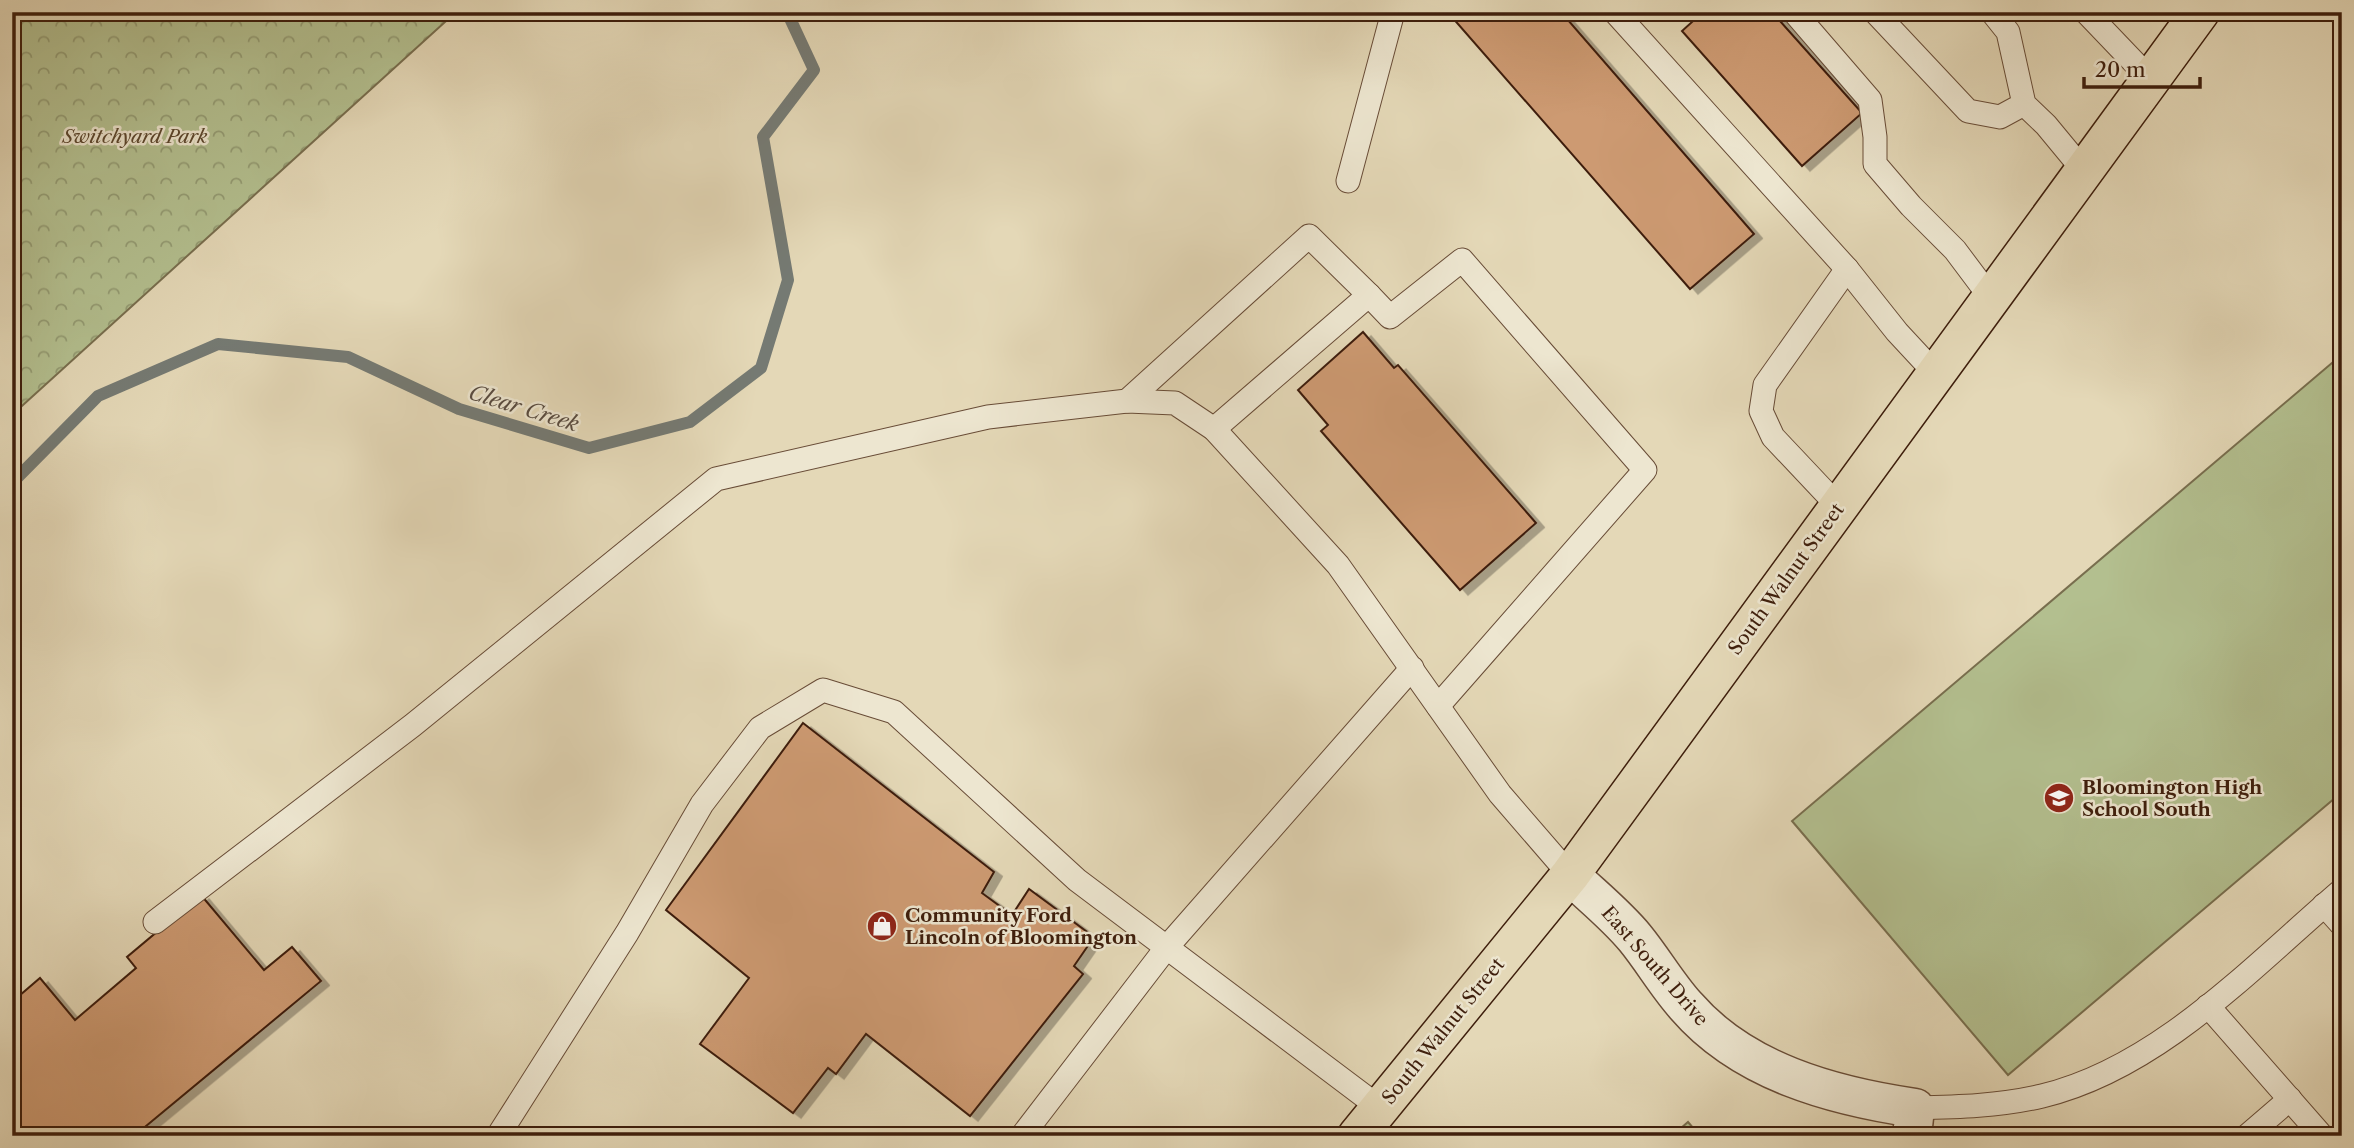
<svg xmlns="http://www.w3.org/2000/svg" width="2354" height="1148" viewBox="0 0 2354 1148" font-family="'Libre Caslon Text',serif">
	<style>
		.park { fill: url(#park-crowns); stroke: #786e4e; stroke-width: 2 }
		.pitch { fill: #b3bf8f; stroke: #786e4e; stroke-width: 2 }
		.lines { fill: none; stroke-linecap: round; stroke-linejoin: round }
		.stream { stroke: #757a73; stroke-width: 12 }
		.building { fill: #cd9a72; stroke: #3e1e0c; stroke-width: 2; filter: url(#shadow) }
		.service-casing { stroke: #684c37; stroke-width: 25 }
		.minor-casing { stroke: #684c37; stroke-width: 41 }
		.primary-casing { stroke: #3e1e0c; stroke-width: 41 }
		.service { stroke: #ede6d0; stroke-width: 23 }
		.minor { stroke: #ede6d0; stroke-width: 38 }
		.primary { stroke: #e4d8b7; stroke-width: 38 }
		.labels { text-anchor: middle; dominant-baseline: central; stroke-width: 5; stroke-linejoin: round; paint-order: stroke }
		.park-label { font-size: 19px; font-style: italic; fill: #5b462d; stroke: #ede6d0 }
		.street-label { font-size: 19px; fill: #3e1e0c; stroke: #ede6d0 }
		.poi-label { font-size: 19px; font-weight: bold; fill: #3e1e0c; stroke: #ede6d0; text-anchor: start }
		.water-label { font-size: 21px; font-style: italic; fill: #594c40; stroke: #ede6d0 }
	</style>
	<defs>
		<pattern id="park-crowns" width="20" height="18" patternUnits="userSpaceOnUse" patternTransform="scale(1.75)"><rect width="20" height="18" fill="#b3bf8f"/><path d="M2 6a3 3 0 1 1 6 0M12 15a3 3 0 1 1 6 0" fill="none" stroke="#939b73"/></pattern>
		<filter id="shadow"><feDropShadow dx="8" dy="4.5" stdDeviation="0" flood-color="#0004"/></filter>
	</defs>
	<rect width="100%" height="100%" fill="#e4d8b7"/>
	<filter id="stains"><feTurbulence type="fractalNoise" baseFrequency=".00286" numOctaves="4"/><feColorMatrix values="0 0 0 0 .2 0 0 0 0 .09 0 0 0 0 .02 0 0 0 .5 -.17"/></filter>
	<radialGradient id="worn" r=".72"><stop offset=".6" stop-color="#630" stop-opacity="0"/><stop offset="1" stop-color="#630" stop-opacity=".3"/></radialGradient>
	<g class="park">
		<path d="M12 12H456L12 415Z"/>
		<path d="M1688 1122 1700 1136H1672Z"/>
	</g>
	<path class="pitch" d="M2339 357 2342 359V792L2008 1075 1792 821Z"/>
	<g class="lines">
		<path class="stream" d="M12 483 98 396 218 344 348 357 459 409 589 448 690 422 761 368 788 280 763 137 814 70 787 12"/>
	</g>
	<g class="building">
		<path d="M1455 12H1561L1754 234 1690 289 1451 16Z"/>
		<path d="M1703 12H1772L1862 113 1802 166 1682 31Z"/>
		<path d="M1363 332 1394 368 1398 365 1536 523 1460 590 1321 431 1328 425 1298 390Z"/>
		<path d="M803 723 994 872 982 893 1012 915 1029 889 1094 937 1074 966 1083 974 970 1116 866 1034 836 1074 828 1068 793 1113 700 1044 749 978 666 910Z"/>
		<path d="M201 895 264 970 292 947 321 981 134 1136H12V1069L17 1065 12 1059V1002L40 978 75 1020 136 968 127 957Z"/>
	</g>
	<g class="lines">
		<g class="service-casing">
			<g id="service">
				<path d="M1615 12 1847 269 1897 332 1936 374"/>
				<path d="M1794 12 1870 100 1875 137V164L1911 206 1955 250 1991 298"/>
				<path d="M1875 12 1968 111 2000 117 2024 104"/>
				<path d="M1992 12 2008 32 2024 104 2046 125 2084 171"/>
				<path d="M2086 12 2151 80"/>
				<path d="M1348 181 1393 12"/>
				<path d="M1127 401 1309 236 1369 295"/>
				<path d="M1214 429 1369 295 1390 317 1462 260 1645 470 1438 706"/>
				<path d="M1839 507 1773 437 1761 411 1765 385 1847 269"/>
				<path d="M2324 905 2342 925"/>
				<path d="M155 922 413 725 716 479 988 417 1127 401 1175 403 1214 429 1338 565 1500 794 1570 875"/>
				<path d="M2208 1006 2322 1136"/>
				<path d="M1915 1108C1958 1107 1999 1106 2042 1096 2159 1068 2253 966 2342 890"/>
				<path d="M498 1136 627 933 702 804 760 728 823 690 894 712 1077 880 1380 1108"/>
				<path d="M1022 1136 1167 947 1412 668"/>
				<path d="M2247 1136 2290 1099"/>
			</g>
		</g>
		<g class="minor-casing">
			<path id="minor" d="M1570 875C1592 896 1616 915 1635 938 1653 960 1667 985 1686 1006 1743 1072 1833 1096 1915 1108L1912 1136"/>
		</g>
		<g class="primary-casing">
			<path id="primary" d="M1357 1136 1570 875 2200 12"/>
		</g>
		<use href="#service" class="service"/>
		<use href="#minor" class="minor"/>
		<use href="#primary" class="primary"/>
	</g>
	<defs>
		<g id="school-disc" transform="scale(1.575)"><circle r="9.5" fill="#8f2418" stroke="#ede6d0"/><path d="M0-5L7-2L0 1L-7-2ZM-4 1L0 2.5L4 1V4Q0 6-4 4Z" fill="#fff"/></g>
		<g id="shop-disc" transform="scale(1.575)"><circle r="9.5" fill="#8f2418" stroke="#ede6d0"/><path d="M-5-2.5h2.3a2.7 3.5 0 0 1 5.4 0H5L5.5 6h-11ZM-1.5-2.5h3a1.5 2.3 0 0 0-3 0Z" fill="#fff"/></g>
	</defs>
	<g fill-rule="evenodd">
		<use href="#school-disc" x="2059" y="798"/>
		<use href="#shop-disc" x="882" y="926"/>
	</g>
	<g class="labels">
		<g class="park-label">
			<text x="135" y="136">Switchyard Park</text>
		</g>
		<g class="street-label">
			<text transform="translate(1786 579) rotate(-54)">South Walnut Street</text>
			<text transform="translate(1655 966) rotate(49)">East South Drive</text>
			<text transform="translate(1443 1031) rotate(-51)">South Walnut Street</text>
		</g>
		<g class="poi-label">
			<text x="2082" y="787">Bloomington High<tspan x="2082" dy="22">School South</tspan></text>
			<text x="905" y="915">Community Ford<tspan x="905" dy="22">Lincoln of Bloomington</tspan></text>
		</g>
		<g class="water-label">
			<text transform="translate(524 408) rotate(17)">Clear Creek</text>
		</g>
	</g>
	<rect width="2354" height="1148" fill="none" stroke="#e4d8b7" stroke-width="42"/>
	<rect x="14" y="14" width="2326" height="1120" fill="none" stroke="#3e1e0c" stroke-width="3.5"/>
	<rect x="21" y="21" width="2312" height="1106" fill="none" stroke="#3e1e0c" stroke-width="2"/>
	<path d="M2084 77v10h116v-10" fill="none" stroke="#3e1e0c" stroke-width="3.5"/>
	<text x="2095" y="77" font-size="21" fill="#3e1e0c" stroke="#ede6d0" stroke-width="5" paint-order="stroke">20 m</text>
	<rect width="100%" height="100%" filter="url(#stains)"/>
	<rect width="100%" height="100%" fill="url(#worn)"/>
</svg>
